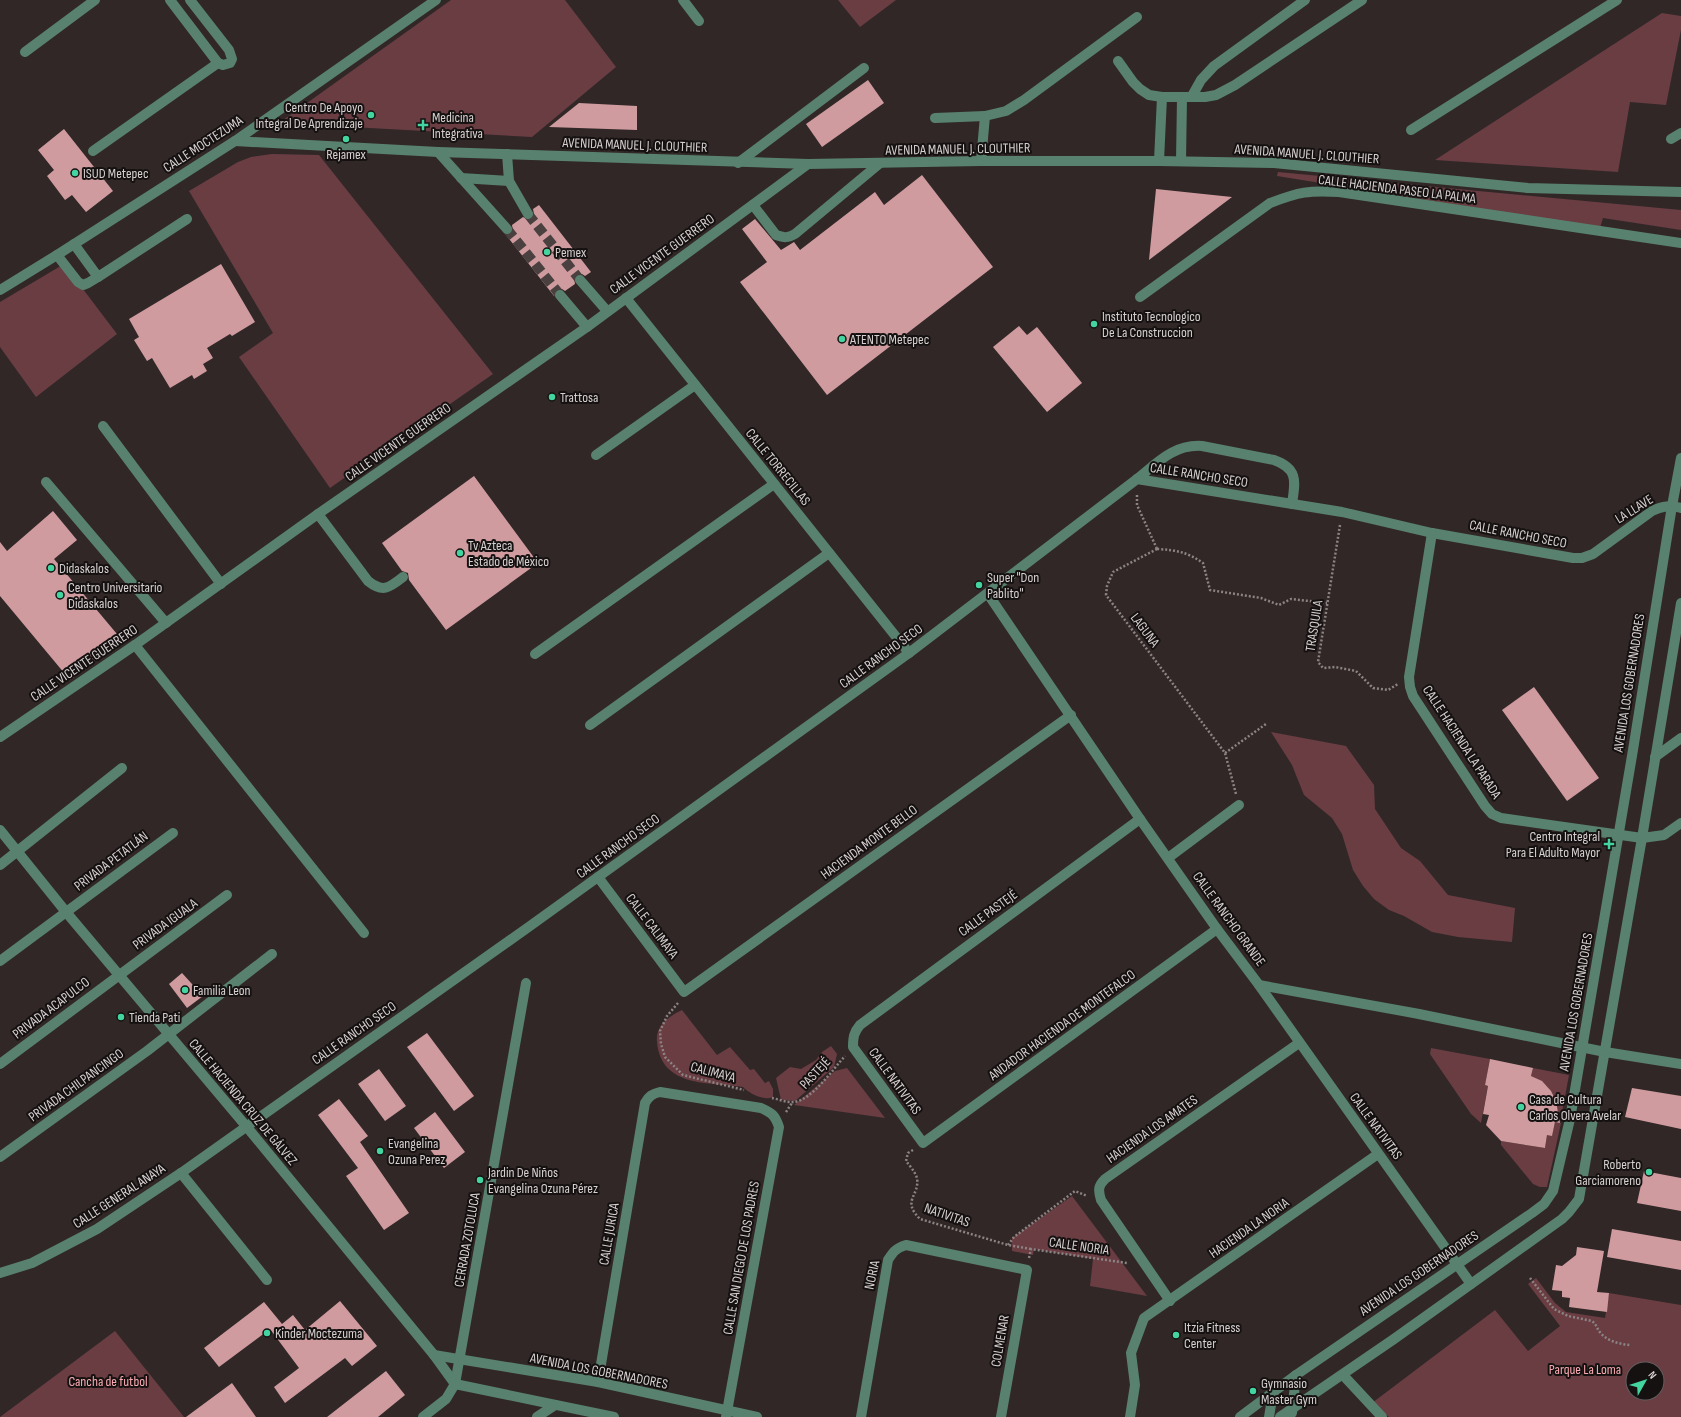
<svg xmlns="http://www.w3.org/2000/svg" width="1681" height="1417" viewBox="0 0 1681 1417" font-family="'Sofia Sans Condensed',sans-serif">
	<style>
		.green { fill: #693d42; fill-rule: evenodd }
		.building { fill: #cf9b9f }
		.lines { fill: none; stroke-linecap: round; stroke-linejoin: round }
		.minor-tunnel { stroke: #4a4040; stroke-width: 10; stroke-dasharray: 10 5; stroke-linecap: butt }
		.path { stroke: #8c8484; stroke-width: 2.5; stroke-dasharray: 2 2; stroke-linecap: butt }
		.minor { stroke: #58826f; stroke-width: 10 }
		.poi-dot { fill: #43d4a0; stroke: #151111; stroke-width: 1.5 }
		.labels { text-anchor: middle; dominant-baseline: central; stroke-width: 4; stroke-linejoin: round; paint-order: stroke }
		.poi-label { font-size: 14px; fill: #d7d0d1; stroke: #151111; text-anchor: start }
		.street-label { font-size: 14px; fill: #d7d0d1; stroke: #151111 }
		.park-label { font-size: 14px; fill: #faabb2; stroke: #151111 }
	</style>
	<rect width="100%" height="100%" fill="#312727"/>
	<g class="green">
		<path d="M451 0H565L616 67 532 137 279 123Z"/>
		<path d="M838 0H896L860 27Z"/>
		<path d="M1662 13 1681 16V30L1666 105 1630 102 1618 172 1435 160Z"/>
		<path d="M272 154 319 155 493 374 330 488 239 357 273 333 189 191 238 162 251 157Z"/>
		<path d="M1278 172 1681 210V230L1603 218 1600 228 1277 176Z"/>
		<path d="M64 264 117 334 36 397 0 347V302Z"/>
		<path d="M1271 732 1346 746 1374 785 1375 809 1401 848 1420 861 1448 895 1515 908 1512 942 1458 937 1432 932 1404 916 1389 910 1374 899 1363 886 1353 870 1342 834 1332 818 1304 795 1292 765Z"/>
		<path d="M682 1010 717 1055 730 1047 750 1070 754 1069 765 1083 769 1081 773 1089V1097C764 1101 750 1094 743 1087 710 1082 661 1088 657 1042 655 1026 669 1016 682 1010Z"/>
		<path d="M831 1046 837 1054 834 1067 795 1101 781 1100 776 1078 790 1067 801 1069 816 1060 822 1052Z"/>
		<path d="M1431 1048 1490 1059 1485 1085 1488 1086 1481 1123 1471 1114 1430 1054Z"/>
		<path d="M847 1068 885 1118 794 1105 835 1071Z"/>
		<path d="M1533 1068 1569 1075 1562 1113 1558 1112C1555 1094 1547 1084 1531 1076Z"/>
		<path d="M1555 1122 1561 1123 1547 1187H1540L1533 1184 1501 1145V1141L1545 1148 1547 1135H1552Z"/>
		<path d="M1072 1196 1147 1296 1090 1286 1093 1259 1034 1249 1033 1255 1012 1251V1238Z"/>
		<path d="M1536 1278 1555 1303 1566 1312 1605 1318 1609 1293 1681 1305V1417H1389L1372 1403 1495 1310 1528 1351 1560 1326 1528 1284ZM1633 1369H1657V1393H1633Z"/>
		<path d="M115 1331 184 1417H0Z"/>
	</g>
	<g class="building">
		<path d="M868 80 884 103 822 147 806 124Z"/>
		<path d="M579 103 637 106V130L549 127Z"/>
		<path d="M64 129 113 191 86 212 72 195 65 200 47 176 54 170 38 150Z"/>
		<path d="M922 175 993 267 827 395 740 282 767 262 742 229 755 219 781 250 794 242 800 250 875 192 884 205Z"/>
		<path d="M1156 189 1232 197 1149 260Z"/>
		<path d="M539 205 591 272 585 276 582 274 576 275 574 278 575 284 565 291 562 289 556 290 554 296 506 235 512 234 513 231 512 225 523 217 528 220 532 219 534 214 533 209Z"/>
		<path d="M221 264 255 322 232 336 230 334 207 348 213 358 203 364 207 371 194 379 192 375 170 388 152 358 147 361 134 340 139 337 129 319Z"/>
		<path d="M1019 326 1027 335 1037 327 1082 383 1047 412 993 347Z"/>
		<path d="M474 476 538 563 446 630 409 580 408 573 402 571 382 543Z"/>
		<path d="M53 511 77 540 54 559 122 640 70 680 0 596V542L7 551Z"/>
		<path d="M1534 687 1599 778 1567 801 1502 710Z"/>
		<path d="M182 973 203 996 187 1008 169 984Z"/>
		<path d="M427 1033 474 1096 454 1111 407 1047Z"/>
		<path d="M1490 1059 1533 1068 1531 1076 1542 1081 1551 1091 1556 1101 1560 1123 1555 1122 1552 1136 1547 1135 1545 1148 1501 1141 1486 1125 1489 1115 1483 1114 1488 1086 1485 1085Z"/>
		<path d="M379 1069 406 1106 385 1121 358 1084Z"/>
		<path d="M1632 1088 1681 1096V1129L1625 1117Z"/>
		<path d="M339 1099 368 1136 360 1142 409 1213 384 1230 346 1176 358 1168 318 1115Z"/>
		<path d="M435 1112 465 1152 444 1168 414 1128Z"/>
		<path d="M1644 1171 1681 1178V1211L1637 1203Z"/>
		<path d="M1612 1229 1681 1241V1270L1607 1257Z"/>
		<path d="M1577 1247 1604 1251 1597 1292 1609 1293 1607 1312 1569 1307 1570 1298 1562 1297V1291L1552 1290 1556 1265 1562 1266 1576 1255Z"/>
		<path d="M340 1301 377 1346 352 1366 345 1358 285 1403 274 1387 299 1368 270 1329 219 1367 204 1348 264 1302 282 1324 293 1315 305 1330Z"/>
		<path d="M386 1371 405 1395 378 1417H327Z"/>
		<path d="M232 1383 256 1417H186Z"/>
	</g>
	<g class="lines">
		<g class="minor-tunnel">
			<path d="M528 214 580 280"/>
			<path d="M507 229 560 295"/>
		</g>
		<g class="path">
			<path d="M1137 495V505L1157 549"/>
			<path d="M1340 525 1318 662 1323 668 1335 667 1356 671 1373 688 1388 690 1398 684"/>
			<path d="M1157 549 1113 572 1107 586 1106 595 1225 753 1236 794"/>
			<path d="M1157 549C1176 550 1187 552 1203 563L1210 590 1261 598 1279 605 1291 599 1327 603"/>
			<path d="M1225 753 1266 724"/>
			<path d="M678 1003 667 1016 660 1031 661 1044 665 1057 683 1075 744 1090"/>
			<path d="M772 1098C778 1099 787 1103 794 1102 812 1100 833 1069 845 1056"/>
			<path d="M786 1112 792 1103"/>
			<path d="M913 1150 908 1153 906 1161C910 1166 915 1172 917 1178 920 1196 901 1200 920 1219L1008 1245 1031 1249"/>
			<path d="M1008 1245 1014 1237 1075 1191 1087 1196"/>
			<path d="M1029 1258 1031 1249 1127 1263"/>
			<path d="M1530 1278 1554 1309 1568 1316 1592 1321C1596 1324 1597 1328 1599 1331 1606 1341 1619 1344 1630 1345"/>
		</g>
		<g class="minor">
			<path d="M170 0 218 63 223 65 230 63 232 59 229 50 190 0"/>
			<path d="M683 0 699 21"/>
			<path d="M25 52 95 0"/>
			<path d="M1118 61 1133 82 1140 89 1149 95 1162 97H1205L1216 95 1235 85 1362 0"/>
			<path d="M1192 96 1201 80 1214 66 1305 0"/>
			<path d="M935 118 985 116 1006 111 1024 100 1137 17"/>
			<path d="M1411 130 1617 0"/>
			<path d="M1671 139 1681 133"/>
			<path d="M235 141 438 152 808 164 981 161H1159L1274 163 1528 188 1681 192"/>
			<path d="M93 151 218 63"/>
			<path d="M438 152 507 229"/>
			<path d="M507 154 509 181 528 214"/>
			<path d="M981 161 985 116"/>
			<path d="M1159 161 1162 97"/>
			<path d="M1181 161 1182 97"/>
			<path d="M738 163 864 68"/>
			<path d="M461 178 509 181"/>
			<path d="M753 205 776 235C784 238 788 238 795 234L879 164"/>
			<path d="M74 244 98 277 187 219"/>
			<path d="M57 255 78 282 83 285 88 283 98 277"/>
			<path d="M580 280 607 311"/>
			<path d="M0 290 57 255 235 141 436 0"/>
			<path d="M560 295 587 327"/>
			<path d="M1140 297 1270 203C1299 192 1309 190 1339 192L1681 243"/>
			<path d="M626 298 909 653"/>
			<path d="M103 426 221 584"/>
			<path d="M596 455 695 385"/>
			<path d="M1137 479C1157 463 1174 444 1202 446L1274 460C1299 469 1295 482 1292 504"/>
			<path d="M46 482 166 623"/>
			<path d="M318 514 368 581C383 593 389 588 403 577"/>
			<path d="M1432 533 1409 677 1410 687 1413 696 1485 806 1492 814 1501 818 1642 838 1664 835 1681 823"/>
			<path d="M988 594 1140 819 1217 929 1259 985 1471 1284"/>
			<path d="M135 645 364 933"/>
			<path d="M535 654 774 484"/>
			<path d="M590 725 829 553"/>
			<path d="M0 737 135 645 318 514 587 327 808 164"/>
			<path d="M1655 757 1681 738"/>
			<path d="M1140 819 860 1025C854 1032 853 1037 853 1047L923 1143 1217 929"/>
			<path d="M0 830 66 912 246 1126 434 1355 455 1384"/>
			<path d="M1168 858 1239 805"/>
			<path d="M0 865 122 768"/>
			<path d="M598 877 684 992 1071 715"/>
			<path d="M0 961 173 833"/>
			<path d="M1259 985 1419 1014 1605 1052 1681 1064"/>
			<path d="M0 1064 227 895"/>
			<path d="M0 1157 147 1051 272 954"/>
			<path d="M181 1173 267 1280"/>
			<path d="M0 1273 32 1263 97 1229 181 1173 530 926 909 653 1137 479 1342 512 1432 533 1573 558H1582L1593 554 1652 511C1663 506 1670 505 1681 508"/>
			<path d="M1170 1301 1101 1200C1098 1190 1098 1186 1105 1179L1299 1043"/>
			<path d="M434 1355 598 1382 757 1417"/>
			<path d="M1343 1375 1382 1417"/>
			<path d="M598 1382 645 1103C649 1096 652 1094 660 1092L761 1108C772 1113 775 1115 779 1127L726 1417"/>
			<path d="M455 1384 614 1417"/>
			<path d="M1292 1413 1296 1375"/>
			<path d="M423 1417 446 1399 455 1384 526 983"/>
			<path d="M537 1417 555 1405"/>
			<path d="M861 1417 888 1260C893 1252 896 1248 906 1245L1027 1270 1001 1417"/>
			<path d="M1130 1417 1135 1385 1131 1353 1144 1318 1378 1154"/>
			<path d="M1240 1417 1296 1375 1532 1213 1544 1204 1553 1191 1570 1119 1633 750 1672 506 1681 458"/>
			<path d="M1269 1417 1273 1393"/>
			<path d="M1280 1417 1394 1339 1562 1219 1569 1212 1579 1199 1642 838 1681 603"/>
		</g>
	</g>
	<g class="poi-dot">
		<circle cx="371" cy="115" r="4"/>
		<path d="M421 119h4v4h4v4h-4v4h-4v-4h-4v-4h4z"/>
		<circle cx="346" cy="139" r="4"/>
		<circle cx="75" cy="173" r="4"/>
		<circle cx="547" cy="252" r="4"/>
		<circle cx="1094" cy="324" r="4"/>
		<circle cx="842" cy="339" r="4"/>
		<circle cx="552" cy="397" r="4"/>
		<circle cx="460" cy="553" r="4"/>
		<circle cx="51" cy="568" r="4"/>
		<circle cx="979" cy="585" r="4"/>
		<circle cx="60" cy="595" r="4"/>
		<path d="M1607 838h4v4h4v4h-4v4h-4v-4h-4v-4h4z"/>
		<circle cx="185" cy="990" r="4"/>
		<circle cx="121" cy="1017" r="4"/>
		<circle cx="1521" cy="1107" r="4"/>
		<circle cx="380" cy="1151" r="4"/>
		<circle cx="1649" cy="1172" r="4"/>
		<circle cx="480" cy="1180" r="4"/>
		<circle cx="267" cy="1333" r="4"/>
		<circle cx="1176" cy="1335" r="4"/>
		<circle cx="1253" cy="1391" r="4"/>
	</g>
	<g class="labels">
		<g class="poi-label">
			<text x="363" y="107" text-anchor="end">Centro De Apoyo<tspan x="363" dy="16">Integral De Aprendizaje</tspan></text>
			<text x="432" y="117">Medicina<tspan x="432" dy="16">Integrativa</tspan></text>
			<text x="346" y="154" text-anchor="middle">Rejamex</text>
			<text x="83" y="173">ISUD Metepec</text>
			<text x="555" y="252">Pemex</text>
			<text x="1102" y="316">Instituto Tecnologico<tspan x="1102" dy="16">De La Construccion</tspan></text>
			<text x="850" y="339">ATENTO Metepec</text>
			<text x="560" y="397">Trattosa</text>
			<text x="468" y="545">Tv Azteca<tspan x="468" dy="16">Estado de México</tspan></text>
			<text x="59" y="568">Didaskalos</text>
			<text x="987" y="577">Super "Don<tspan x="987" dy="16">Pablito"</tspan></text>
			<text x="68" y="587">Centro Universitario<tspan x="68" dy="16">Didaskalos</tspan></text>
			<text x="1600" y="836" text-anchor="end">Centro Integral<tspan x="1600" dy="16">Para El Adulto Mayor</tspan></text>
			<text x="193" y="990">Familia Leon</text>
			<text x="129" y="1017">Tienda Pati</text>
			<text x="1529" y="1099">Casa de Cultura<tspan x="1529" dy="16">Carlos Olvera Avelar</tspan></text>
			<text x="388" y="1143">Evangelina<tspan x="388" dy="16">Ozuna Perez</tspan></text>
			<text x="1641" y="1164" text-anchor="end">Roberto<tspan x="1641" dy="16">Garciamoreno</tspan></text>
			<text x="488" y="1172">Jardin De Niños<tspan x="488" dy="16">Evangelina Ozuna Pérez</tspan></text>
			<text x="1184" y="1327">Itzia Fitness<tspan x="1184" dy="16">Center</tspan></text>
			<text x="275" y="1333">Kinder Moctezuma</text>
			<text x="1261" y="1383">Gymnasio<tspan x="1261" dy="16">Master Gym</tspan></text>
		</g>
		<g class="street-label">
			<text transform="translate(203 144) rotate(-33)">CALLE MOCTEZUMA</text>
			<text transform="translate(635 145) rotate(2)">AVENIDA MANUEL J. CLOUTHIER</text>
			<text transform="translate(958 149) rotate(-1)">AVENIDA MANUEL J. CLOUTHIER</text>
			<text transform="translate(1307 154) rotate(4)">AVENIDA MANUEL J. CLOUTHIER</text>
			<text transform="translate(1397 189) rotate(7)">CALLE HACIENDA PASEO LA PALMA</text>
			<text transform="translate(662 254) rotate(-36)">CALLE VICENTE GUERRERO</text>
			<text transform="translate(398 442) rotate(-35)">CALLE VICENTE GUERRERO</text>
			<text transform="translate(778 467) rotate(51)">CALLE TORRECILLAS</text>
			<text transform="translate(1199 475) rotate(9)">CALLE RANCHO SECO</text>
			<text transform="translate(1634 509) rotate(-32)">LA LLAVE</text>
			<text transform="translate(1518 534) rotate(11)">CALLE RANCHO SECO</text>
			<text transform="translate(1314 626) rotate(-81)">TRASQUILA</text>
			<text transform="translate(1145 630) rotate(53)">LAGUNA</text>
			<text transform="translate(881 656) rotate(-36)">CALLE RANCHO SECO</text>
			<text transform="translate(84 663) rotate(-34)">CALLE VICENTE GUERRERO</text>
			<text transform="translate(1629 683) rotate(-81)">AVENIDA LOS GOBERNADORES</text>
			<text transform="translate(1462 742) rotate(57)">CALLE HACIENDA LA PARADA</text>
			<text transform="translate(869 842) rotate(-36)">HACIENDA MONTE BELLO</text>
			<text transform="translate(618 846) rotate(-36)">CALLE RANCHO SECO</text>
			<text transform="translate(111 861) rotate(-37)">PRIVADA PETATLÁN</text>
			<text transform="translate(988 913) rotate(-36)">CALLE PASTEJÉ</text>
			<text transform="translate(1229 919) rotate(54)">CALLE RANCHO GRANDE</text>
			<text transform="translate(165 924) rotate(-36)">PRIVADA IGUALA</text>
			<text transform="translate(652 926) rotate(53)">CALLE CALIMAYA</text>
			<text transform="translate(1576 1002) rotate(-80)">AVENIDA LOS GOBERNADORES</text>
			<text transform="translate(51 1008) rotate(-37)">PRIVADA ACAPULCO</text>
			<text transform="translate(1062 1025) rotate(-36)">ANDADOR HACIENDA DE MONTEFALCO</text>
			<text transform="translate(354 1033) rotate(-35)">CALLE RANCHO SECO</text>
			<text transform="translate(713 1072) rotate(15)">CALIMAYA</text>
			<text transform="translate(815 1073) rotate(-47)">PASTEJÉ</text>
			<text transform="translate(895 1081) rotate(54)">CALLE NATIVITAS</text>
			<text transform="translate(76 1085) rotate(-36)">PRIVADA CHILPANCINGO</text>
			<text transform="translate(243 1102) rotate(50)">CALLE HACIENDA CRUZ DE GÁLVEZ</text>
			<text transform="translate(1376 1126) rotate(54)">CALLE NATIVITAS</text>
			<text transform="translate(1152 1129) rotate(-35)">HACIENDA LOS AMATES</text>
			<text transform="translate(119 1196) rotate(-33)">CALLE GENERAL ANAYA</text>
			<text transform="translate(947 1215) rotate(19)">NATIVITAS</text>
			<text transform="translate(1249 1228) rotate(-35)">HACIENDA LA NORIA</text>
			<text transform="translate(609 1234) rotate(-80)">CALLE JURICA</text>
			<text transform="translate(467 1240) rotate(-80)">CERRADA ZOTOLUCA</text>
			<text transform="translate(1079 1246) rotate(8)">CALLE NORIA</text>
			<text transform="translate(741 1258) rotate(-80)">CALLE SAN DIEGO DE LOS PADRES</text>
			<text transform="translate(1419 1273) rotate(-34)">AVENIDA LOS GOBERNADORES</text>
			<text transform="translate(872 1275) rotate(-78)">NORIA</text>
			<text transform="translate(1000 1341) rotate(-80)">COLMENAR</text>
			<text transform="translate(599 1371) rotate(11)">AVENIDA LOS GOBERNADORES</text>
		</g>
		<g class="park-label">
			<text x="1585" y="1369">Parque La Loma</text>
			<text x="108" y="1381">Cancha de futbol</text>
		</g>
	</g>
	<g transform="translate(1645 1381) rotate(51)"><circle r="19" fill="#151111" stroke="#635d5e"/>
	<path d="M0-3L7 15L0 10L-7 15Z" fill="#43d4a0"/>
	<text y="-6" font-size="11" font-weight="bold" text-anchor="middle" fill="#d7d0d1">N</text>
	</g>
</svg>
